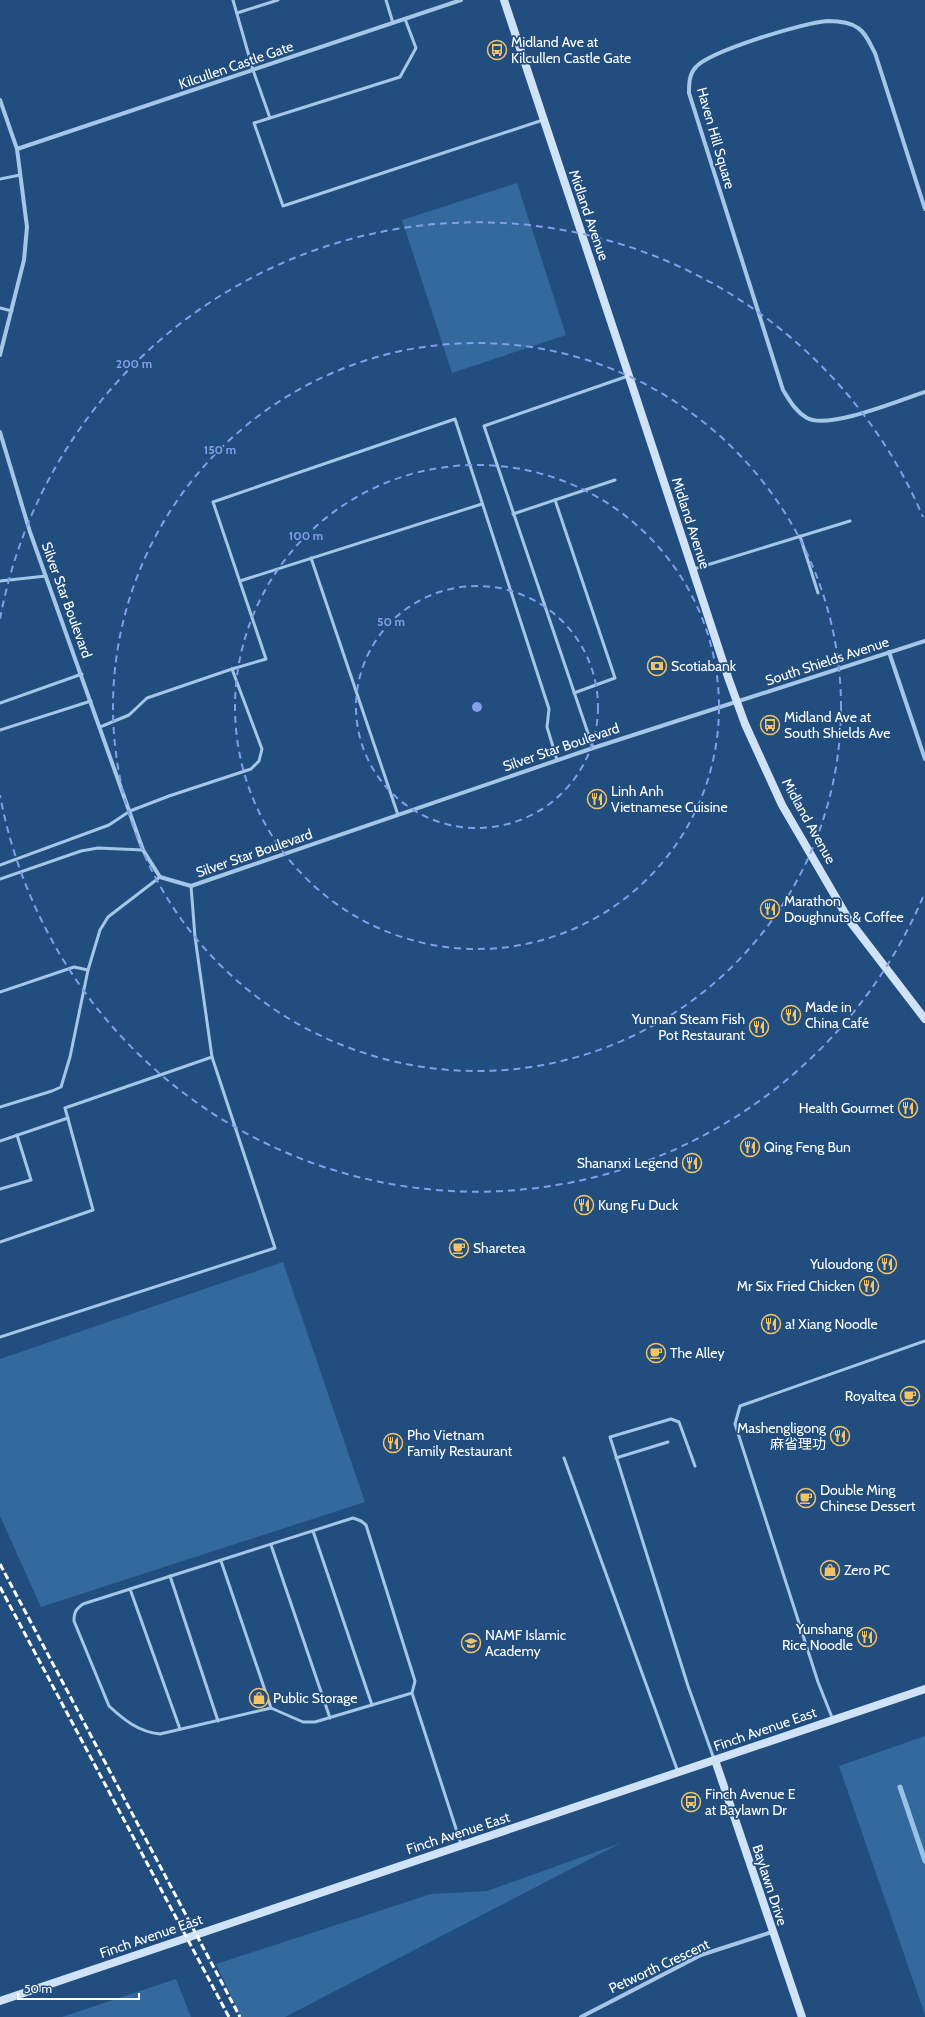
<svg xmlns="http://www.w3.org/2000/svg" width="925" height="2017" viewBox="0 0 925 2017" font-family="Cabin,'Noto Sans SC',sans-serif">
	<style>
		.green { fill: #33699c }
		.lines { fill: none; stroke-linecap: round; stroke-linejoin: round }
		.stream { stroke: #98c2e8; stroke-width: 5 }
		.lane { stroke: #a4c6e7; stroke-width: 3 }
		.street { stroke: #a4c6e7; stroke-width: 4 }
		.secondary { stroke: #cfe2f6; stroke-width: 8 }
		.rail { stroke: #fff; stroke-width: 3; stroke-dasharray: 7 3; stroke-linecap: butt }
		.ring { fill: none; stroke: #839eea; stroke-width: 2; stroke-dasharray: 7 5 }
		.labels { text-anchor: middle; dominant-baseline: central; stroke-width: 3.5; stroke-linejoin: round; paint-order: stroke }
		.poi-label { font-size: 14px; fill: #fff; stroke: #214e7e; text-anchor: start }
		.street-label { font-size: 14px; fill: #fff; stroke: #214e7e }
		.centre { fill: #839eea; stroke: #214e7e; stroke-width: 2 }
		.ring-label { font-size: 12px; text-anchor: middle; font-weight: bold; fill: #839eea; stroke: #214e7e; stroke-width: 3.5; stroke-linejoin: round; paint-order: stroke }
	</style>
	<rect width="100%" height="100%" fill="#214e7e"/>
	<g class="green">
		<path d="M517 183 566 335 452 373 402 220Z"/>
		<path d="M283 1262 365 1502 41 1607 0 1516V1359Z"/>
		<path d="M925 1736V2015L839 1766Z"/>
		<path d="M621 1843 285 2017H241L216 1964 431 1894 487 1891Z"/>
		<path d="M176 1979 191 2017H62Z"/>
	</g>
	<g class="lines">
		<path class="stream" d="M900 1787 925 1861"/>
		<g class="lane">
			<path d="M233 0 253 70 270 118 400 77 416 48 405 19"/>
			<path d="M386 0 393 23"/>
			<path d="M237 13 278 0"/>
			<path d="M270 118 254 123 283 206 543 120"/>
			<path d="M0 179 20 175"/>
			<path d="M0 308 12 311"/>
			<path d="M555 500 615 678 574 693"/>
			<path d="M513 514 615 480"/>
			<path d="M800 536 818 593"/>
			<path d="M311 558 398 815"/>
			<path d="M694 569 850 521"/>
			<path d="M0 581 46 576"/>
			<path d="M240 581 482 504"/>
			<path d="M232 669 266 659 213 502 455 419 549 709 547 727 557 760"/>
			<path d="M0 703 82 674"/>
			<path d="M0 730 91 701"/>
			<path d="M593 748 484 426 628 376"/>
			<path d="M0 865 109 825 130 811 169 796 251 769 259 761 262 749 232 669 147 698 129 715 100 727"/>
			<path d="M0 879 81 851 98 848 143 850"/>
			<path d="M0 992 74 967 88 970"/>
			<path d="M0 1107 52 1091 61 1087 70 1057 88 970 100 930 108 917 160 877"/>
			<path d="M0 1141 68 1118"/>
			<path d="M0 1189 31 1180 17 1135"/>
			<path d="M0 1242 93 1210 65 1108 212 1057 195 937 191 886"/>
			<path d="M0 1337 275 1248 212 1057"/>
			<path d="M564 1458 678 1772"/>
			<path d="M616 1458 668 1442"/>
			<path d="M695 1466 679 1422 671 1419 610 1437 688 1686 714 1759"/>
			<path d="M313 1531 372 1705"/>
			<path d="M271 1545 330 1718"/>
			<path d="M221 1561 271 1708"/>
			<path d="M170 1576 218 1721"/>
			<path d="M130 1589 180 1729"/>
			<path d="M412 1693 315 1722H303L271 1708 160 1734C139 1732 124 1720 109 1706L74 1621C74 1612 76 1609 83 1604L353 1518 361 1521 366 1525 415 1681 412 1693 461 1844"/>
			<path d="M833 1720 818 1682 735 1424 740 1406 925 1341"/>
		</g>
		<g class="street">
			<path d="M0 100 17 149 27 227 24 260 0 355"/>
			<path d="M17 149 461 0"/>
			<path d="M925 209 875 53C870 44 866 33 858 28 850 22 837 21 828 21 805 22 710 51 696 67 689 74 689 84 689 93L783 390C790 401 795 411 807 418 829 430 900 400 925 392"/>
			<path d="M0 432 30 532 143 850 160 877 191 886 593 748 925 641"/>
			<path d="M889 652 925 759"/>
			<path d="M581 2017 701 1955 772 1932"/>
		</g>
		<g class="secondary">
			<path d="M504 0 629 376 729 680 745 724 782 805 849 920 925 1019"/>
			<path d="M715 1760 802 2017"/>
			<path d="M0 2001 925 1689"/>
		</g>
		<g class="rail">
			<path d="M0 1564 240 2017"/>
			<path d="M0 1587 229 2017"/>
		</g>
	</g>
	<g class="ring">
		<circle cx="477" cy="707" r="121"/>
		<circle cx="477" cy="707" r="242"/>
		<circle cx="477" cy="707" r="364"/>
		<path d="M923 897A485 485 0 0 1 0 795M0 619A485 485 0 0 1 923 517"/>
	</g>
	<defs>
		<g id="bus-ring" transform="scale(1)"><circle r="9.5" fill="#214e7e" stroke="#f4c365" stroke-width="1.5"/><path d="M-5-6H5V4H4V6H2V4H-2V6H-4V4H-5ZM-3.5-4V0h7V-4ZM-3.5 1.2v1.5H-2V1.2ZM2 1.2v1.5H3.5V1.2Z" fill="#f4c365"/></g>
		<g id="bank-ring" transform="scale(1)"><circle r="9.5" fill="#214e7e" stroke="#f4c365" stroke-width="1.5"/><path d="M-6-4H6V4H-6ZM0-2.3a2.3 2.3 0 1 0 0 4.6a2.3 2.3 0 1 0 0-4.6Z" fill="#f4c365"/></g>
		<g id="restaurant-ring" transform="scale(1)"><circle r="9.5" fill="#214e7e" stroke="#f4c365" stroke-width="1.5"/><path d="M-5-6h1v4h1v-4h1v4h1v-4h1v5L-1.5 .5V6h-2V.5L-5-1ZM5-6V6H3V1.5H1.5Q1.5-4 5-6Z" fill="#f4c365"/></g>
		<g id="cafe-ring" transform="scale(1)"><circle r="9.5" fill="#214e7e" stroke="#f4c365" stroke-width="1.5"/><path d="M-5.5-4.5H6V0H3Q3 3.5 0 3.5H-2.5Q-5.5 3.5-5.5 0ZM3-3.2v2h1.7v-2ZM-6 4.5H4V6H-6Z" fill="#f4c365"/></g>
		<g id="shop-ring" transform="scale(1)"><circle r="9.5" fill="#214e7e" stroke="#f4c365" stroke-width="1.5"/><path d="M-5-2.5h2.3a2.7 3.5 0 0 1 5.4 0H5L5.5 6h-11ZM-1.5-2.5h3a1.5 2.3 0 0 0-3 0Z" fill="#f4c365"/></g>
		<g id="school-ring" transform="scale(1)"><circle r="9.5" fill="#214e7e" stroke="#f4c365" stroke-width="1.5"/><path d="M0-5L7-2L0 1L-7-2ZM-4 1L0 2.5L4 1V4Q0 6-4 4Z" fill="#f4c365"/></g>
	</defs>
	<g fill-rule="evenodd">
		<use href="#bus-ring" x="497" y="50"/>
		<use href="#bank-ring" x="657" y="666"/>
		<use href="#bus-ring" x="770" y="725"/>
		<use href="#restaurant-ring" x="597" y="799"/>
		<use href="#restaurant-ring" x="770" y="909"/>
		<use href="#restaurant-ring" x="791" y="1015"/>
		<use href="#restaurant-ring" x="759" y="1027"/>
		<use href="#restaurant-ring" x="908" y="1108"/>
		<use href="#restaurant-ring" x="750" y="1147"/>
		<use href="#restaurant-ring" x="692" y="1163"/>
		<use href="#restaurant-ring" x="584" y="1205"/>
		<use href="#cafe-ring" x="459" y="1248"/>
		<use href="#restaurant-ring" x="887" y="1264"/>
		<use href="#restaurant-ring" x="869" y="1286"/>
		<use href="#restaurant-ring" x="771" y="1324"/>
		<use href="#cafe-ring" x="656" y="1353"/>
		<use href="#cafe-ring" x="910" y="1396"/>
		<use href="#restaurant-ring" x="840" y="1436"/>
		<use href="#restaurant-ring" x="393" y="1443"/>
		<use href="#cafe-ring" x="806" y="1498"/>
		<use href="#shop-ring" x="830" y="1570"/>
		<use href="#restaurant-ring" x="867" y="1637"/>
		<use href="#school-ring" x="471" y="1643"/>
		<use href="#shop-ring" x="259" y="1698"/>
		<use href="#bus-ring" x="691" y="1802"/>
	</g>
	<g class="labels">
		<g class="poi-label">
			<text x="511" y="42">Midland Ave at<tspan x="511" dy="16">Kilcullen Castle Gate</tspan></text>
			<text x="671" y="666">Scotiabank</text>
			<text x="784" y="717">Midland Ave at<tspan x="784" dy="16">South Shields Ave</tspan></text>
			<text x="611" y="791">Linh Anh<tspan x="611" dy="16">Vietnamese Cuisine</tspan></text>
			<text x="784" y="901">Marathon<tspan x="784" dy="16">Doughnuts &amp; Coffee</tspan></text>
			<text x="805" y="1007">Made in<tspan x="805" dy="16">China Café</tspan></text>
			<text x="745" y="1019" text-anchor="end">Yunnan Steam Fish<tspan x="745" dy="16">Pot Restaurant</tspan></text>
			<text x="894" y="1108" text-anchor="end">Health Gourmet</text>
			<text x="764" y="1147">Qing Feng Bun</text>
			<text x="678" y="1163" text-anchor="end">Shananxi Legend</text>
			<text x="598" y="1205">Kung Fu Duck</text>
			<text x="473" y="1248">Sharetea</text>
			<text x="873" y="1264" text-anchor="end">Yuloudong</text>
			<text x="855" y="1286" text-anchor="end">Mr Six Fried Chicken</text>
			<text x="785" y="1324">a! Xiang Noodle</text>
			<text x="670" y="1353">The Alley</text>
			<text x="896" y="1396" text-anchor="end">Royaltea</text>
			<text x="826" y="1428" text-anchor="end">Mashengligong<tspan x="826" dy="16">麻省理功</tspan></text>
			<text x="407" y="1435">Pho Vietnam<tspan x="407" dy="16">Family Restaurant</tspan></text>
			<text x="820" y="1490">Double Ming<tspan x="820" dy="16">Chinese Dessert</tspan></text>
			<text x="844" y="1570">Zero PC</text>
			<text x="853" y="1629" text-anchor="end">Yunshang<tspan x="853" dy="16">Rice Noodle</tspan></text>
			<text x="485" y="1635">NAMF Islamic<tspan x="485" dy="16">Academy</tspan></text>
			<text x="273" y="1698">Public Storage</text>
			<text x="705" y="1794">Finch Avenue E<tspan x="705" dy="16">at Baylawn Dr</tspan></text>
		</g>
		<g class="street-label">
			<text transform="translate(236 65) rotate(-19)">Kilcullen Castle Gate</text>
			<text transform="translate(716 138) rotate(74)">Haven Hill Square</text>
			<text transform="translate(589 215) rotate(71)">Midland Avenue</text>
			<text transform="translate(691 523) rotate(72)">Midland Avenue</text>
			<text transform="translate(67 600) rotate(70)">Silver Star Boulevard</text>
			<text transform="translate(827 661) rotate(-18)">South Shields Avenue</text>
			<text transform="translate(561 747) rotate(-19)">Silver Star Boulevard</text>
			<text transform="translate(809 821) rotate(61)">Midland Avenue</text>
			<text transform="translate(254 853) rotate(-19)">Silver Star Boulevard</text>
			<text transform="translate(765 1729) rotate(-19)">Finch Avenue East</text>
			<text transform="translate(458 1833) rotate(-18)">Finch Avenue East</text>
			<text transform="translate(770 1885) rotate(72)">Baylawn Drive</text>
			<text transform="translate(151 1936) rotate(-19)">Finch Avenue East</text>
			<text transform="translate(659 1966) rotate(-25)">Petworth Crescent</text>
		</g>
	</g>
	<circle cx="477" cy="707" r="6" class="centre"/>
	<g class="ring-label">
		<text x="134" y="368">200 m</text>
		<text x="220" y="454">150 m</text>
		<text x="306" y="540">100 m</text>
		<text x="391" y="626">50 m</text>
	</g>
	<path d="M18 1993v6h121v-6" fill="none" stroke="#ffffff" stroke-width="2"/>
	<text x="24" y="1993" font-size="12" fill="#ffffff" stroke="#214e7e" stroke-width="3" paint-order="stroke">50 m</text>
</svg>
